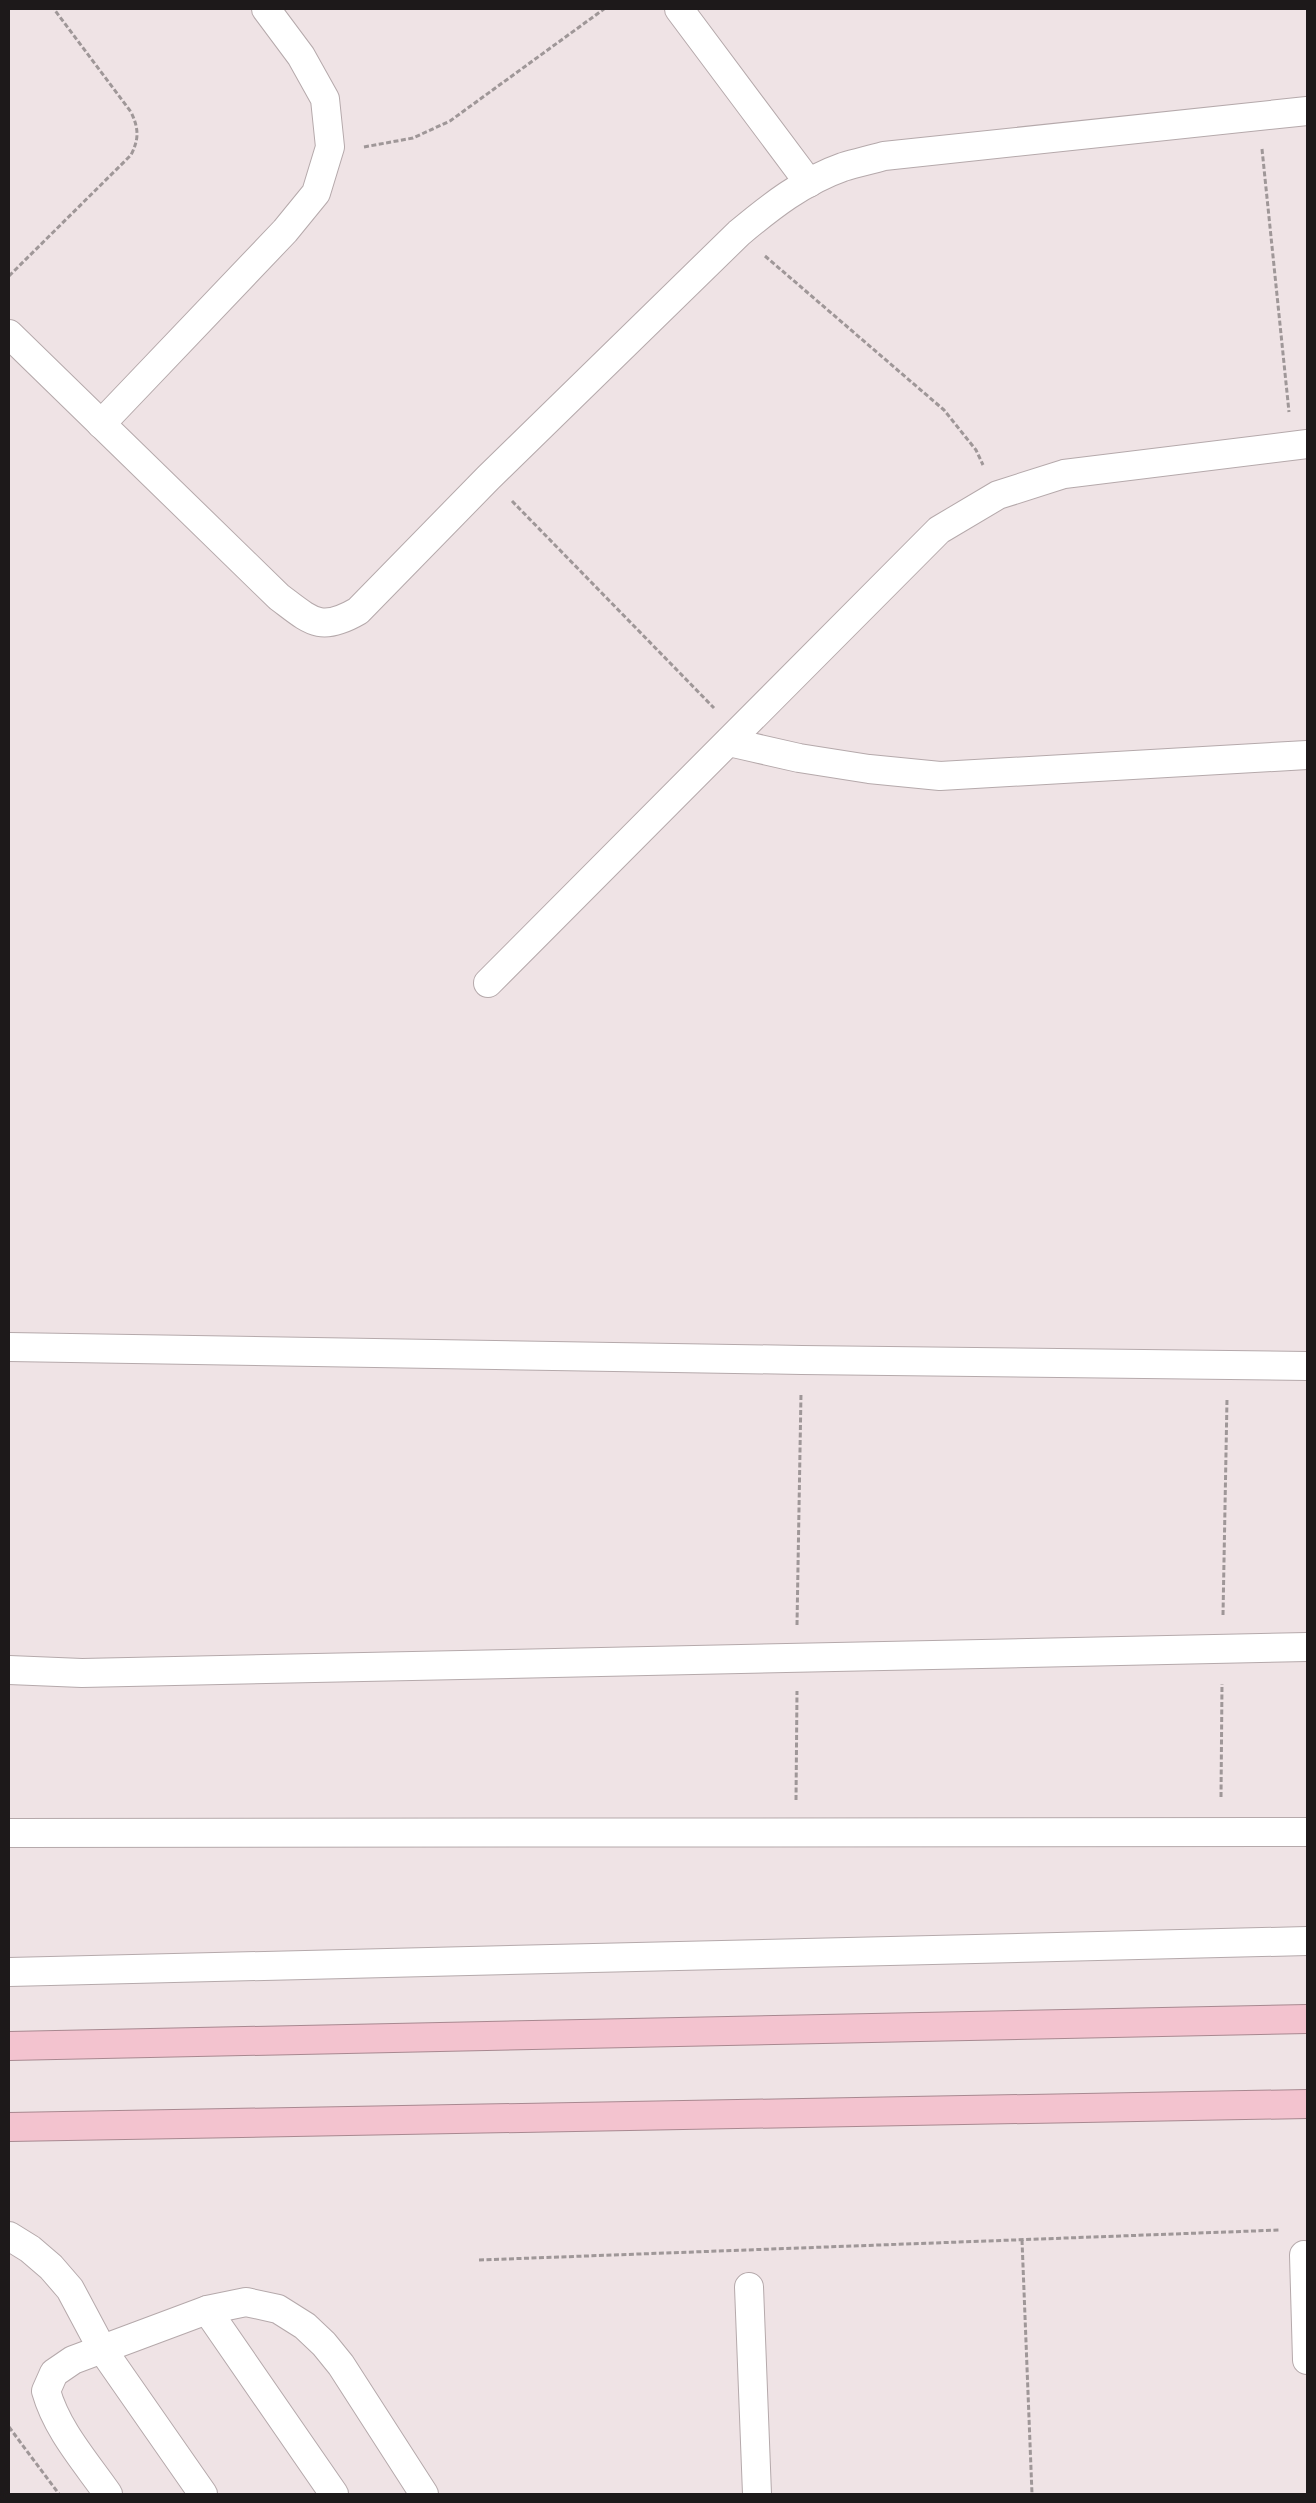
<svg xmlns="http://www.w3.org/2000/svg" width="1316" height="2503" viewBox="0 0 1316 2503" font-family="'Roboto Condensed',sans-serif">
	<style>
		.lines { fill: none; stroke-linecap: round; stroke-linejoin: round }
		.minor-casing { stroke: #b5a9ab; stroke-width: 30 }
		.highway-casing { stroke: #a88890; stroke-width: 30 }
		.path { stroke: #9f9798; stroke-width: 3; stroke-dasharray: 5 2.5; stroke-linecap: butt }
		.minor { stroke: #fff; stroke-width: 28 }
		.highway { stroke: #f3c3cf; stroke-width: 28 }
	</style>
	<rect width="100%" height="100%" fill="#efe3e5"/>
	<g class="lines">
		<g class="minor-casing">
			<g id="minor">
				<path d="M679 9 809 183"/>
				<path d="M9 334 279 597C311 621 320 633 358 611L488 478 739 233C770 207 803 181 843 167 856 163 870 160 884 156L1307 111"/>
				<path d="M101 424 285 231 316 193 330 147 325 99 301 56 266 9"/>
				<path d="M729 742 799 758 869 769 940 776 1307 755"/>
				<path d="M488 983 939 530 998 495 1064 474 1307 444"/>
				<path d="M9 1347 802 1360 1307 1366"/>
				<path d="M9 1670 82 1673 1307 1647"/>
				<path d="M9 1833 1307 1832"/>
				<path d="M9 1972 1307 1941"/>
				<path d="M9 2236 30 2249 51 2267 70 2289 102 2349 203 2494"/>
				<path d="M1304 2255 1307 2360"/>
				<path d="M749 2287 757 2494"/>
				<path d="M207 2310 334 2494"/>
				<path d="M108 2494C85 2461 57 2430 46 2391L54 2373 73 2360 207 2310 246 2302 278 2309 305 2326 324 2344 341 2365 424 2494"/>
			</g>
		</g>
		<g class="highway-casing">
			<g id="highway">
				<path d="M9 2046 1307 2019"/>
				<path d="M9 2127 1307 2104"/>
			</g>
		</g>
		<g class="path">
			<path d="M364 147 413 138 450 121 604 9"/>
			<path d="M1262 149 1289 412"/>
			<path d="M765 256 944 410 976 450 983 465"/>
			<path d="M9 276 131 155C139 139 139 129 131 112L54 9"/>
			<path d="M512 501 714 708"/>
			<path d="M1223 1615 1227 1399"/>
			<path d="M797 1625 801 1393"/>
			<path d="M1221 1797 1222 1684"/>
			<path d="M796 1800 797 1691"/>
			<path d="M1022 2240 1032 2494"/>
			<path d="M479 2260 1280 2230"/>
			<path d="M9 2427 59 2494"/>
		</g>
		<use href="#minor" class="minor"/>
		<use href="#highway" class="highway"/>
	</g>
	<rect width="1316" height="2503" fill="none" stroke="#1d191a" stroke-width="20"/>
</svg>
